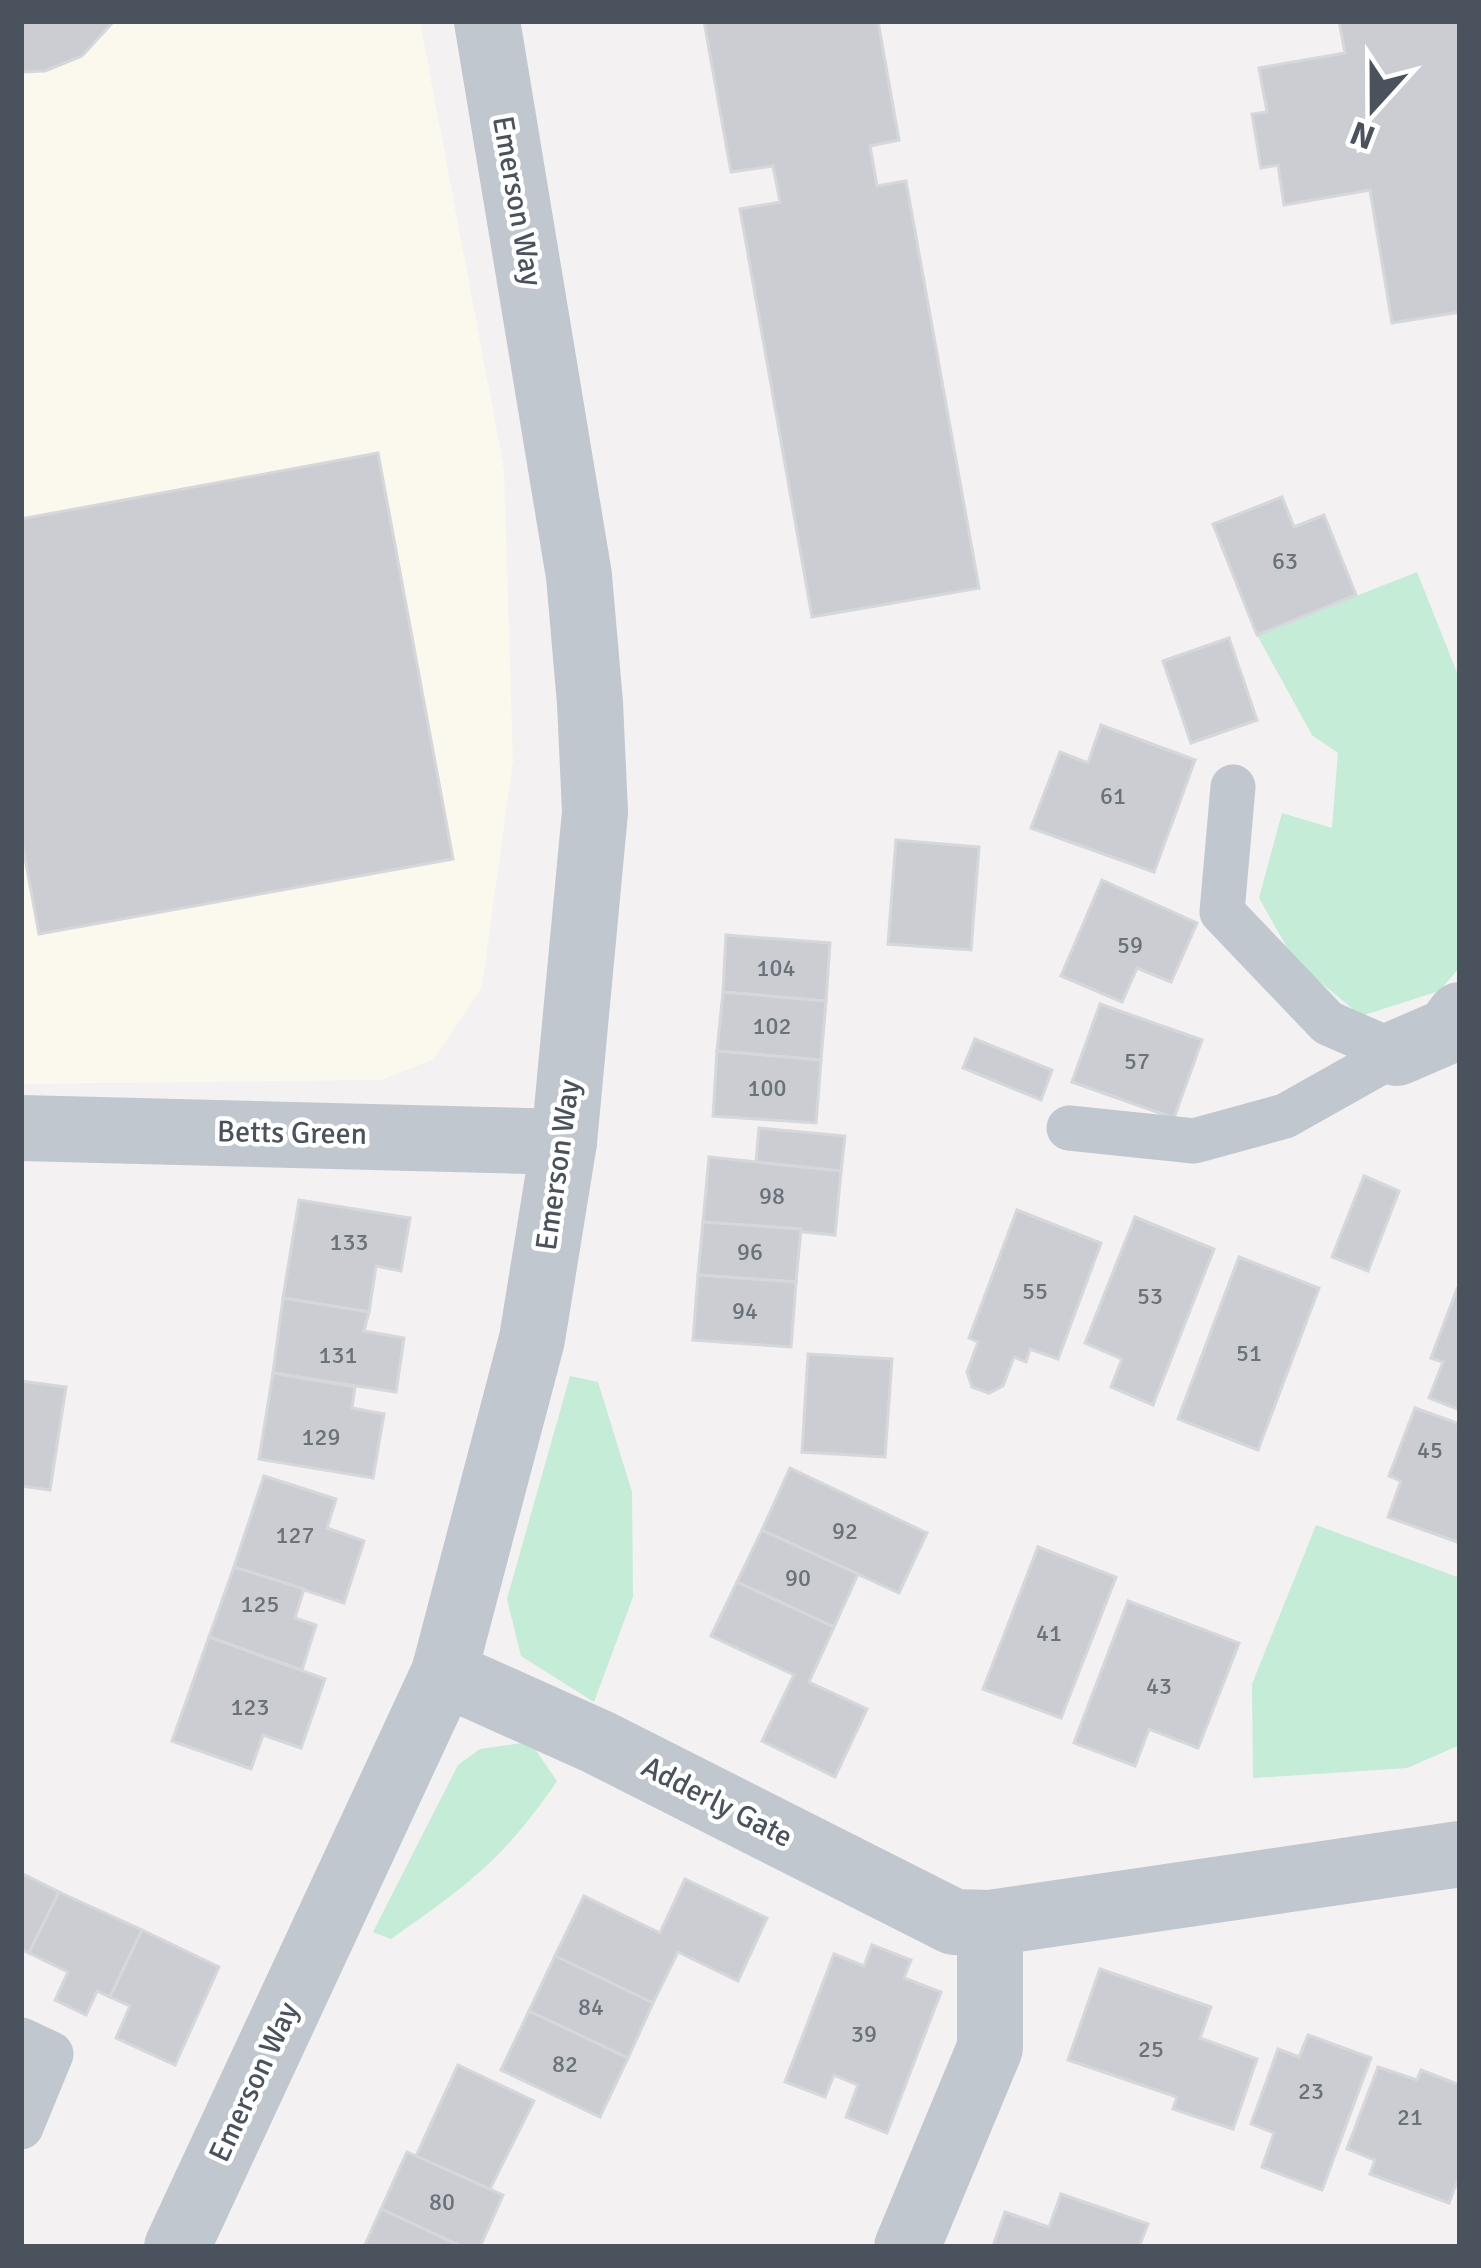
<svg xmlns="http://www.w3.org/2000/svg" width="1481" height="2268" viewBox="0 0 1481 2268" font-family="Signika,sans-serif">
	<style>
		.commercial { fill: #fbf8ed }
		.green { fill: #c4ecd6 }
		.building { fill: #cbcdd3; stroke: #d5d7db; stroke-width: 3 }
		.lines { fill: none; stroke-linecap: round; stroke-linejoin: round }
		.lane { stroke: #c0c7ce; stroke-width: 45 }
		.street { stroke: #c0c7ce; stroke-width: 66 }
		.labels { text-anchor: middle; dominant-baseline: central; stroke-width: 9; stroke-linejoin: round; paint-order: stroke }
		.number-label { font-size: 24px; fill: #6a727a }
		.street-label { font-size: 30px; fill: #4a535d; stroke: #fff }
	</style>
	<rect width="100%" height="100%" fill="#f3f1f1"/>
	<path class="commercial" d="M21 21H420L504 469 513 761 482 987 434 1059 381 1080 21 1084Z"/>
	<g class="green">
		<path d="M1417 572 1460 680V967L1439 991 1361 1016 1294 960 1259 898 1282 813 1332 828 1338 753 1312 735 1257 635Z"/>
		<path d="M570 1376 598 1382 632 1492 633 1597 594 1702 521 1656 507 1599Z"/>
		<path d="M1316 1525 1460 1578V1745L1407 1768 1253 1778 1252 1684Z"/>
		<path d="M530 1742 557 1781C503 1860 468 1885 391 1939L373 1932 458 1765 480 1749Z"/>
	</g>
	<g class="building">
		<path d="M21 21H114L82 56 45 71 21 72Z"/>
		<path d="M704 21H878L899 140 870 146 877 186 906 181 979 588 812 617 740 209 780 202 773 166 731 172Z"/>
		<path d="M1339 21H1460V312L1392 323 1370 190 1284 205 1278 165 1261 168 1252 114 1267 112 1259 68 1345 53Z"/>
		<path d="M378 453 453 859 39 934 21 836V519Z"/>
		<path d="M1282 497 1294 527 1324 515 1356 595 1257 635 1213 524Z"/>
		<path d="M1229 638 1257 720 1191 743 1163 661Z"/>
		<path d="M1101 725 1195 760 1154 872 1031 828 1060 752 1088 763Z"/>
		<path d="M896 840 979 847 971 950 888 944Z"/>
		<path d="M1102 880 1197 923 1171 982 1137 968 1122 1002 1061 976Z"/>
		<path d="M726 935 830 943 826 1001 723 992Z"/>
		<path d="M723 992 826 1001 821 1060 717 1051Z"/>
		<path d="M1100 1004 1202 1040 1174 1118 1072 1082Z"/>
		<path d="M975 1039 1052 1070 1041 1100 963 1068Z"/>
		<path d="M717 1051 821 1060 816 1123 713 1116Z"/>
		<path d="M759 1128 845 1136 841 1171 756 1162Z"/>
		<path d="M709 1157 841 1171 835 1235 703 1222Z"/>
		<path d="M1364 1176 1399 1191 1368 1271 1332 1257Z"/>
		<path d="M299 1200 410 1218 401 1271 376 1266 369 1312 283 1298Z"/>
		<path d="M1017 1210 1101 1243 1058 1359 1030 1349 1026 1362 1014 1357 1003 1386 989 1393 972 1387 967 1372 978 1342 969 1338Z"/>
		<path d="M1135 1217 1214 1249 1153 1405 1111 1387 1122 1359 1085 1343Z"/>
		<path d="M703 1222 801 1229 796 1282 698 1275Z"/>
		<path d="M1239 1257 1319 1288 1258 1450 1178 1419Z"/>
		<path d="M698 1275 796 1282 791 1347 693 1340Z"/>
		<path d="M1457 1289 1460 1290V1410L1429 1398 1443 1362 1431 1358Z"/>
		<path d="M283 1298 369 1312 364 1331 404 1338 396 1392 273 1373Z"/>
		<path d="M808 1354 892 1359 885 1457 802 1452Z"/>
		<path d="M273 1373 355 1387 352 1408 384 1414 373 1478 259 1459Z"/>
		<path d="M21 1381 66 1387 50 1490 21 1486Z"/>
		<path d="M1415 1408 1460 1424V1543L1388 1517 1401 1481 1389 1476Z"/>
		<path d="M790 1468 927 1533 899 1593 762 1530Z"/>
		<path d="M264 1476 336 1499 327 1528 364 1541 344 1603 234 1567Z"/>
		<path d="M762 1530 858 1574 834 1627 737 1582Z"/>
		<path d="M1038 1547 1116 1577 1061 1718 983 1689Z"/>
		<path d="M234 1567 304 1589 295 1618 316 1625 302 1670 209 1637Z"/>
		<path d="M737 1582 834 1627 809 1682 867 1709 835 1777 762 1741 794 1675 711 1636Z"/>
		<path d="M1128 1601 1239 1643 1198 1748 1149 1729 1135 1766 1074 1743Z"/>
		<path d="M209 1637 325 1679 301 1748 263 1735 251 1769 172 1741Z"/>
		<path d="M21 1873 59 1892 29 1953 21 1949Z"/>
		<path d="M685 1879 767 1918 738 1981 678 1952 653 2003 555 1956 584 1896 660 1933Z"/>
		<path d="M59 1892 142 1930 110 1997 97 1991 86 2015 55 2000 68 1972 29 1953Z"/>
		<path d="M142 1930 219 1967 175 2065 116 2038 130 2006 110 1997Z"/>
		<path d="M872 1945 911 1960 904 1978 941 1992 887 2133 846 2117 858 2085 834 2075 825 2097 785 2082 834 1954 864 1966Z"/>
		<path d="M555 1956 653 2003 628 2058 529 2011Z"/>
		<path d="M1100 1969 1211 2007 1200 2038 1257 2059 1233 2129 1173 2109 1177 2097 1068 2060Z"/>
		<path d="M529 2011 628 2058 600 2117 501 2070Z"/>
		<path d="M1308 2035 1371 2058 1322 2190 1262 2167 1274 2133 1251 2124 1278 2049 1299 2057Z"/>
		<path d="M458 2065 534 2101 490 2189 416 2156Z"/>
		<path d="M1378 2067 1417 2080 1421 2070 1460 2085V2174L1449 2203 1370 2174 1375 2160 1347 2149Z"/>
		<path d="M407 2152 503 2195 480 2247H463L381 2209Z"/>
		<path d="M1061 2194 1148 2224 1139 2247 993 2246 1005 2212 1049 2227Z"/>
		<path d="M381 2209 463 2247H364Z"/>
	</g>
	<g class="lines">
		<g class="lane">
			<path d="M1233 787 1222 912 1328 1023 1397 1053"/>
			<path d="M1069 1128 1194 1141 1285 1116 1397 1053"/>
			<path d="M21 2040 51 2054 21 2127"/>
		</g>
		<g class="street">
			<path d="M1397 1053 1448 1031 1460 1015"/>
			<path d="M21 1128 564 1142"/>
			<path d="M444 1673 598 1742 954 1922 990 1923 1460 1854"/>
			<path d="M177 2247 444 1673 532 1339 564 1142 595 812 590 703 579 576 487 21"/>
			<path d="M907 2247 990 2048V1923"/>
		</g>
	</g>
	<g class="labels">
		<g class="number-label">
			<text x="1285" y="561">63</text>
			<text x="1113" y="796">61</text>
			<text x="1130" y="945">59</text>
			<text x="776" y="968">104</text>
			<text x="772" y="1026">102</text>
			<text x="1137" y="1061">57</text>
			<text x="767" y="1088">100</text>
			<text x="772" y="1196">98</text>
			<text x="349" y="1242">133</text>
			<text x="750" y="1252">96</text>
			<text x="1035" y="1291">55</text>
			<text x="1150" y="1296">53</text>
			<text x="745" y="1311">94</text>
			<text x="1249" y="1353">51</text>
			<text x="338" y="1355">131</text>
			<text x="321" y="1437">129</text>
			<text x="1430" y="1450">45</text>
			<text x="845" y="1531">92</text>
			<text x="295" y="1535">127</text>
			<text x="798" y="1578">90</text>
			<text x="260" y="1604">125</text>
			<text x="1049" y="1633">41</text>
			<text x="1159" y="1686">43</text>
			<text x="250" y="1707">123</text>
			<text x="591" y="2007">84</text>
			<text x="864" y="2034">39</text>
			<text x="1151" y="2049">25</text>
			<text x="565" y="2064">82</text>
			<text x="1311" y="2091">23</text>
			<text x="1410" y="2117">21</text>
			<text x="442" y="2202">80</text>
		</g>
		<g class="street-label">
			<text transform="translate(517 201) rotate(80)">Emerson Way</text>
			<text transform="translate(292 1133) rotate(1)">Betts Green</text>
			<text transform="translate(558 1165) rotate(-82)">Emerson Way</text>
			<text transform="translate(717 1802) rotate(27)">Adderly Gate</text>
			<text transform="translate(254 2082) rotate(-65)">Emerson Way</text>
		</g>
	</g>
	<rect width="1481" height="2268" fill="none" stroke="#4a535d" stroke-width="48"/>
	<g transform="translate(1373 108) rotate(201)" stroke="#ffffff" stroke-width="9" paint-order="stroke">
	<path d="M0-9L21 45L0 30L-21 45Z" fill="#4a535d"/>
	<text y="-18" font-size="33" font-weight="bold" text-anchor="middle" fill="#4a535d">N</text>
	</g>
</svg>
